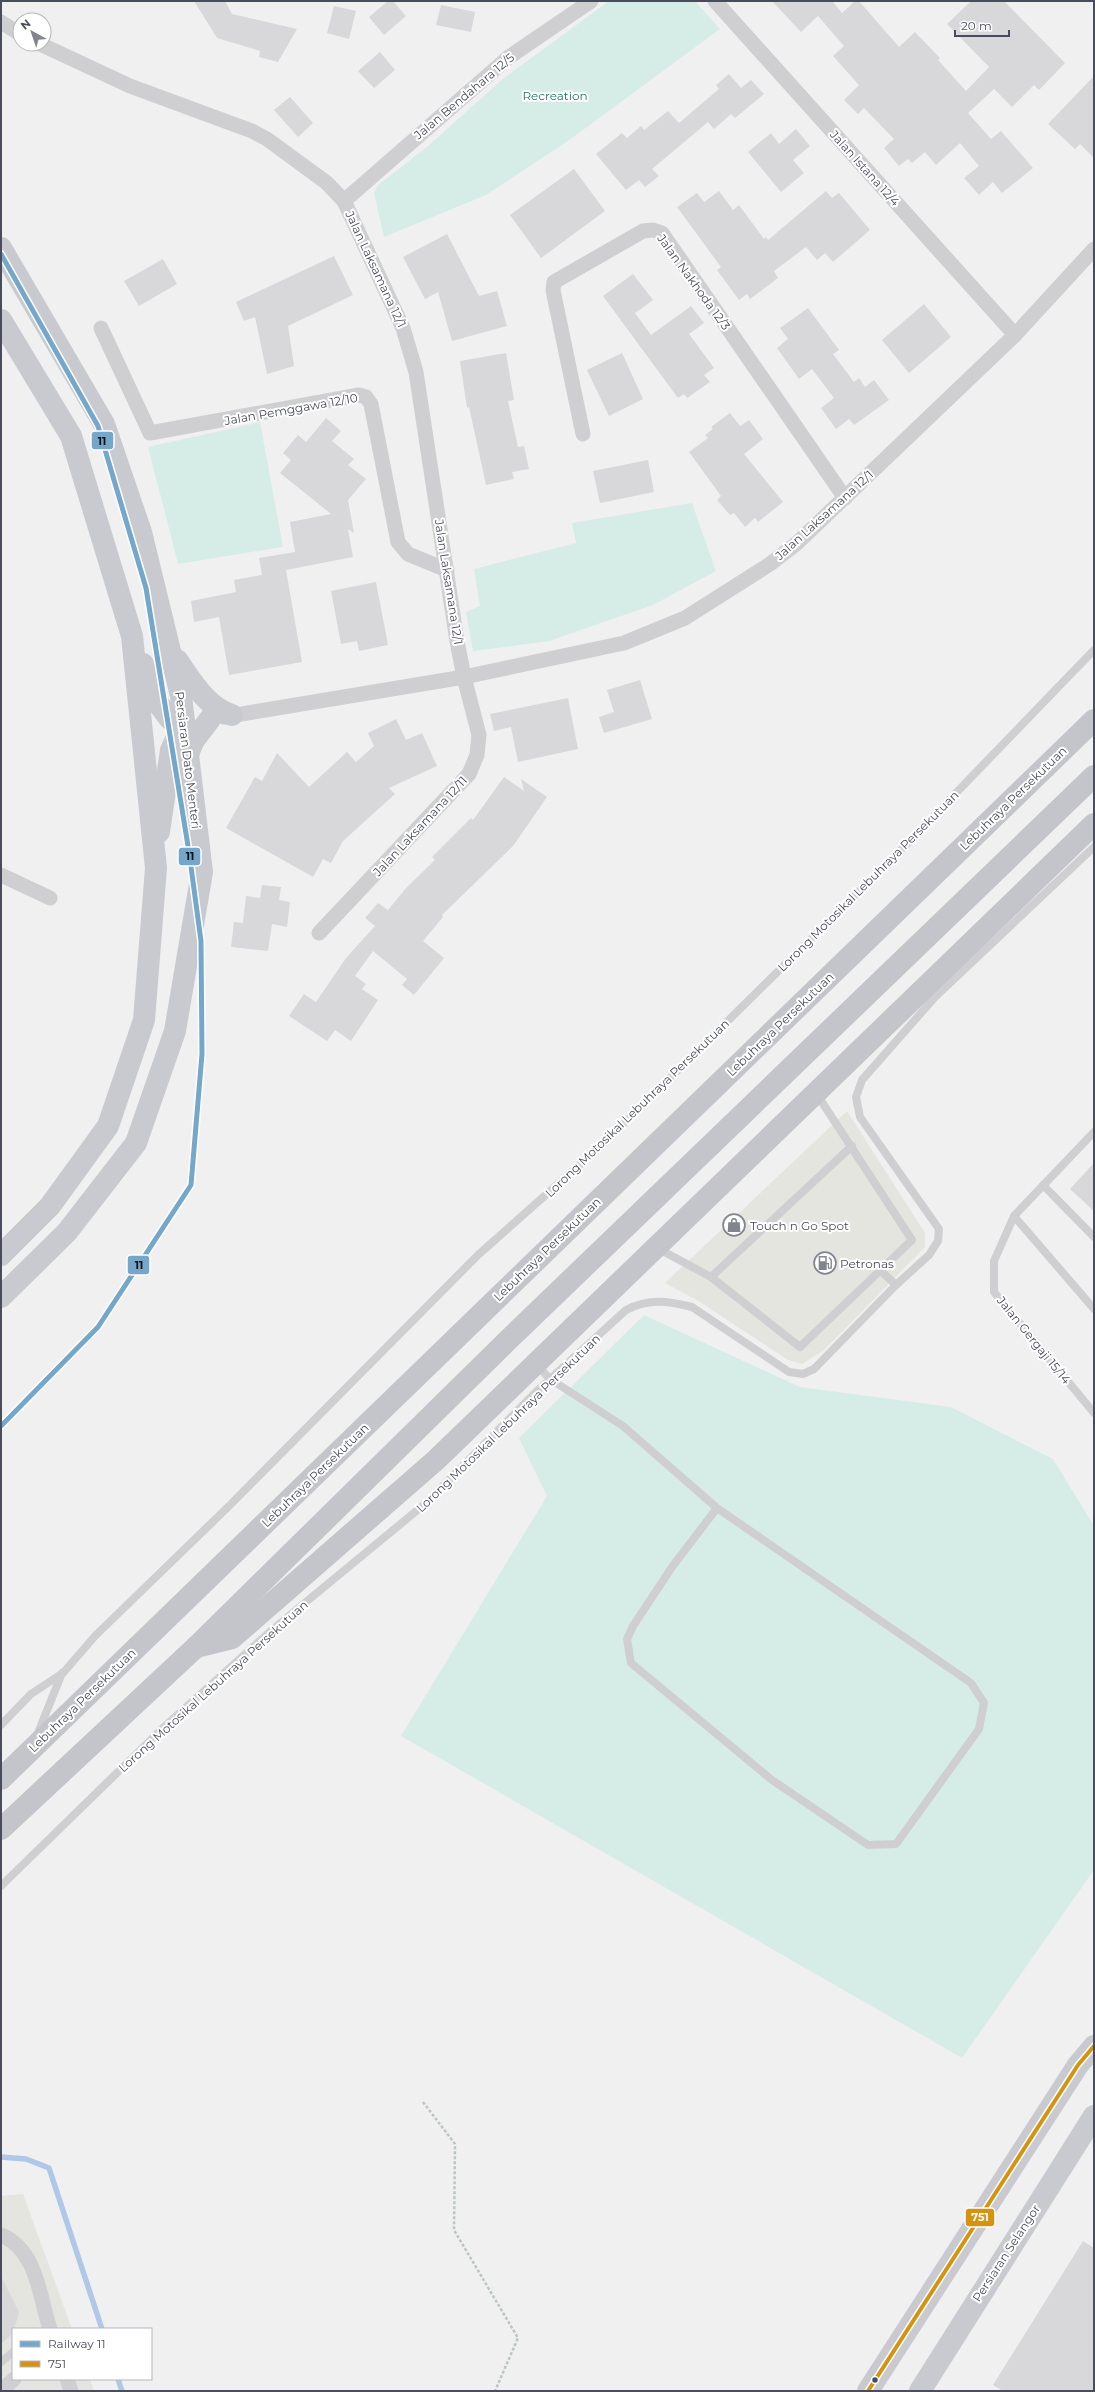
<svg xmlns="http://www.w3.org/2000/svg" width="1095" height="2392" viewBox="0 0 1095 2392" font-family="Montserrat,sans-serif">
	<style>
		.commercial { fill: #e4e5de }
		.green { fill: #d6ede7 }
		.lines { fill: none; stroke-linecap: round; stroke-linejoin: round }
		.stream { stroke: #afc8e7; stroke-width: 5.5 }
		.building { fill: #d8d8da }
		.path { stroke: #bbc5c6; stroke-width: 2.5; stroke-dasharray: 3 2; stroke-linecap: butt }
		.service { stroke: #cfcfd2; stroke-width: 8 }
		.minor { stroke: #cfcfd2; stroke-width: 15 }
		.primary { stroke: #c9cacf; stroke-width: 22 }
		.trunk { stroke: #c4c5ca; stroke-width: 22 }
		.bus-1-casing { stroke: #fff; stroke-width: 7 }
		.bus-1 { stroke: #d49412; stroke-width: 4 }
		.rail-1-casing { stroke: #fff; stroke-width: 8 }
		.rail-1 { stroke: #74a7ca; stroke-width: 5 }
		.bus-dot { fill: #494c5a; stroke: #fff; stroke-width: 1.5 }
		.labels { text-anchor: middle; dominant-baseline: central; stroke-width: 4; stroke-linejoin: round; paint-order: stroke }
		.park-label { font-size: 12px; fill: #207467; stroke: #fff }
		.street-label { font-size: 12px; fill: #494c5a; stroke: #fff }
		.poi-label { font-size: 12px; fill: #494c5a; stroke: #fff; text-anchor: start }
		.line-badge { stroke: #fff; stroke-width: 1.5 }
		.badge-label { font-size: 11px; text-anchor: middle; font-weight: bold; fill: #fff }
		.pale-badge-label { font-size: 11px; text-anchor: middle; font-weight: bold; fill: #111 }
	</style>
	<rect width="100%" height="100%" fill="#f0f0f0"/>
	<g class="commercial">
		<path d="M847 1111 925 1233V1247L824 1350 802 1364 788 1360 700 1302 665 1283Z"/>
		<path d="M23 2194 72 2329H13V2379H90L94 2391H1V2196Z"/>
	</g>
	<g class="green">
		<path d="M609 1H695L720 29 568 141 486 195 384 237 374 193 378 185 428 146 504 78Z"/>
		<path d="M260 422 283 547 178 564 148 447Z"/>
		<path d="M692 503 716 571 653 605 549 641 473 651 466 612 480 606 474 569 576 543 572 523Z"/>
		<path d="M644 1315 800 1387 951 1407 1053 1459 1094 1526V1870L962 2058 401 1736 547 1496 519 1438Z"/>
	</g>
	<g class="lines">
		<g class="stream">
			<path d="M1 2157 26 2159 49 2168 102 2329"/>
			<path d="M118 2379 122 2391"/>
		</g>
	</g>
	<g class="building">
		<path d="M194 1H225L232 14 297 29 278 62 259 57 260 51 217 38Z"/>
		<path d="M388 1H393L406 16 384 35 369 17Z"/>
		<path d="M772 1H834L833 2 842 13 855 1H859L899 47 915 32 940 58 938 60 966 91 989 67 947 24 971 1H1004L1065 63 1039 90 1034 85 1012 107 994 89 968 113 991 139 1001 131 1033 168 1002 193 993 182 979 195 964 178 979 166 960 143 936 165 925 152 912 163 908 159 899 166 884 148 894 139 864 108 858 114 844 100 859 85 833 56 844 46 818 16 801 32Z"/>
		<path d="M441 5 475 12 471 32 436 25Z"/>
		<path d="M334 6 356 11 349 39 327 33Z"/>
		<path d="M380 52 395 70 374 88 358 71Z"/>
		<path d="M729 74 741 88 751 80 764 94 735 118 731 114 714 129 708 122 652 169 659 176 645 187 639 180 626 190 596 154 622 133 627 138 641 126 644 130 668 111 679 123 719 89 716 85Z"/>
		<path d="M1094 76V158L1080 144 1075 149 1048 124Z"/>
		<path d="M290 97 313 123 298 137 274 110Z"/>
		<path d="M796 129 810 146 793 160 804 173 781 192 748 152 771 133 779 144Z"/>
		<path d="M574 169 605 211 541 258 510 215Z"/>
		<path d="M719 191 733 210 739 205 764 239 766 237 768 240 826 191 832 198 839 193 870 230 833 262 825 253 817 260 806 247 774 271 778 278 750 299 747 294 739 300 717 270 721 267 677 207 697 193 704 202Z"/>
		<path d="M447 234 479 296 497 291 507 326 452 341 438 292 425 299 403 257Z"/>
		<path d="M334 256 353 295 288 326 294 366 267 374 255 317 244 321 236 302Z"/>
		<path d="M163 259 177 284 139 306 124 281Z"/>
		<path d="M633 274 653 300 635 313 651 335 691 306 704 323 689 334 714 368 704 375 710 382 687 398 684 394 678 398 603 296Z"/>
		<path d="M924 304 951 337 909 373 882 340Z"/>
		<path d="M808 308 839 350 833 354 854 382 859 378 865 387 874 380 889 400 854 425 849 419 836 429 821 408 834 398 812 369 799 379 777 348 788 339 780 328Z"/>
		<path d="M506 353 514 400 508 401 518 447 524 446 529 469 512 472 514 479 486 485 469 407 467 408 460 361Z"/>
		<path d="M622 353 643 399 609 416 587 370Z"/>
		<path d="M730 413 740 426 749 420 763 439 744 454 783 502 758 522 755 518 745 527 734 513 730 515 717 500 721 496 689 452 708 438 705 435 713 429 711 427Z"/>
		<path d="M326 418 341 431 332 441 354 459 348 465 366 479 348 500 354 533 348 529 353 557 286 570 302 662 229 675 219 617 194 622 191 601 236 592 234 580 262 575 259 558 295 552 290 522 331 514 280 473 291 460 283 453 298 435 306 442Z"/>
		<path d="M648 460 654 492 600 503 593 471Z"/>
		<path d="M376 582 388 645 359 651 357 641 341 644 331 591Z"/>
		<path d="M640 680 652 719 604 733 599 717 614 712 607 690Z"/>
		<path d="M568 698 578 749 518 762 511 727 494 731 490 714Z"/>
		<path d="M396 719 406 740 422 733 437 766 389 788 395 794 343 841 331 863 323 859 313 877 226 828 255 777 262 781 277 753 309 787 347 752 356 762 374 746 368 733Z"/>
		<path d="M504 777 524 791 521 779 547 797 513 846 442 915 443 917 423 941 444 958 414 995 402 985 407 979 373 951 355 976 366 984 362 989 378 1000 351 1041 335 1030 327 1041 289 1016 304 994 316 1002 346 958 375 926 365 918 378 903 388 910 407 887 435 860 432 857 471 818 473 820Z"/>
		<path d="M262 885 281 887 279 900 290 902 287 927 272 924 268 951 231 947 234 922 243 923 246 896 260 898Z"/>
		<path d="M1094 1163V1211L1070 1189Z"/>
		<path d="M1083 2241 1094 2248V2391H1003L993 2385Z"/>
		<path d="M1 2276 19 2312 13 2333 1 2344Z"/>
	</g>
	<g class="lines">
		<path class="path" d="M423 2102 455 2144 454 2230 518 2338 495 2391"/>
		<g class="service">
			<path d="M1094 1132 1014 1216 1094 1309"/>
			<path d="M1043 1185 1094 1237"/>
			<path d="M1014 1216 994 1261V1292L1094 1413"/>
			<path d="M657 1248 711 1277 800 1347 912 1240 816 1093"/>
			<path d="M880 1270 896 1285"/>
			<path d="M711 1277 852 1146"/>
			<path d="M537 1365 550 1379 623 1426 717 1508 971 1683 984 1703 979 1729 896 1844 868 1845 772 1780 631 1663 627 1639 633 1626 672 1567 717 1508"/>
			<path d="M1 1725 31 1694 63 1673 95 1636 228 1507 478 1255 602 1145 899 852 1094 650"/>
			<path d="M38 1733 62 1673"/>
			<path d="M1 1886 162 1729 272 1630 426 1503 536 1392 626 1310C649 1298 668 1301 692 1307L789 1372 803 1374 814 1369 896 1285 929 1255 938 1241 939 1229 860 1117 856 1097 862 1080 935 997 1094 847"/>
			<path d="M1 2362 13 2352"/>
		</g>
		<g class="minor">
			<path d="M715 1 1015 335"/>
			<path d="M1 22 20 34"/>
			<path d="M40 44 130 86 252 131 267 139 327 183 344 201 403 328 416 372 457 641 464 677 479 735 477 755 469 774 319 933"/>
			<path d="M344 201 509 57 591 1"/>
			<path d="M101 328 150 433 359 395 366 397 371 404 398 542 408 554 447 570"/>
			<path d="M583 434 553 290 554 282 643 231 653 230 662 233 845 498"/>
			<path d="M223 717 464 677 624 643 685 618 770 564 796 544 1015 335 1094 249"/>
			<path d="M1 875 50 898"/>
			<path d="M1 2235C38 2251 39 2296 50 2329"/>
			<path d="M67 2379 71 2391"/>
			<path d="M1 2391 14 2379"/>
		</g>
		<g class="primary">
			<path d="M1 248 104 424 141 532 181 696 202 872 175 1031 136 1143 67 1232 1 1297"/>
			<path d="M1 320 71 436 132 636 156 868 144 1020 108 1126 50 1206 1 1255"/>
			<path d="M177 660C192 681 207 708 232 715"/>
			<path d="M143 664 157 702 170 719 184 723"/>
			<path d="M188 754 194 740 210 719"/>
			<path d="M159 832 171 750 184 723"/>
			<path d="M868 2391 1078 2065 1094 2046"/>
			<path d="M920 2391 1094 2116"/>
		</g>
		<g class="trunk">
			<path d="M196 1647 232 1638 436 1460 1094 824"/>
			<path d="M1 1779 1094 720"/>
			<path d="M1 1829 196 1647 505 1343 1094 776"/>
		</g>
		<g class="bus-1-casing">
			<path id="bus-1" d="M868 2391 1078 2065 1094 2046"/>
		</g>
		<use href="#bus-1" class="bus-1"/>
		<g class="rail-1-casing">
			<path id="rail-1" d="M1 254 98 426 146 588 189 852 201 941 202 1054 191 1185 98 1327 1 1426"/>
		</g>
		<use href="#rail-1" class="rail-1"/>
	</g>
	<defs>
		<g id="shop-ring" transform="scale(1.15)"><circle r="9.5" fill="#fff" stroke="#83858e" stroke-width="1.5"/><path d="M-5-2.5h2.3a2.7 3.5 0 0 1 5.4 0H5L5.5 6h-11ZM-1.5-2.5h3a1.5 2.3 0 0 0-3 0Z" fill="#83858e"/></g>
		<g id="fuel-ring" transform="scale(1.15)"><circle r="9.5" fill="#fff" stroke="#83858e" stroke-width="1.5"/><path d="M-5.5-6h7V0h2V4h1.3V-2.5L3-4.5l.8-.8L6-3V5H2.5V1h-1V6h-7ZM-4.2-4.7v3.2H.2V-4.7Z" fill="#83858e"/></g>
	</defs>
	<g fill-rule="evenodd">
		<use href="#shop-ring" x="734" y="1225"/>
		<use href="#fuel-ring" x="825" y="1263"/>
	</g>
	<circle class="bus-dot" cx="875" cy="2380" r="3.5"/>
	<g class="labels">
		<g class="park-label">
			<text x="555" y="95">Recreation</text>
		</g>
		<g class="street-label">
			<text transform="translate(464 96) rotate(-40)">Jalan Bendahara 12/5</text>
			<text transform="translate(865 168) rotate(48)">Jalan Istana 12/4</text>
			<text transform="translate(376 269) rotate(65)">Jalan Laksamana 12/1</text>
			<text transform="translate(694 282) rotate(54)">Jalan Nakhoda 12/3</text>
			<text transform="translate(291 409) rotate(-10)">Jalan Pemggawa 12/10</text>
			<text transform="translate(824 515) rotate(-42)">Jalan Laksamana 12/1</text>
			<text transform="translate(449 582) rotate(81)">Jalan Laksamana 12/1</text>
			<text transform="translate(188 760) rotate(83)">Persiaran Dato Menteri</text>
			<text transform="translate(1013 798) rotate(-44)">Lebuhraya Persekutuan</text>
			<text transform="translate(420 826) rotate(-47)">Jalan Laksamana 12/11</text>
			<text transform="translate(868 881) rotate(-45)">Lorong Motosikal Lebuhraya Persekutuan</text>
			<text transform="translate(780 1024) rotate(-44)">Lebuhraya Persekutuan</text>
			<text transform="translate(637 1108) rotate(-44)">Lorong Motosikal Lebuhraya Persekutuan</text>
			<text transform="translate(547 1249) rotate(-44)">Lebuhraya Persekutuan</text>
			<text transform="translate(1034 1340) rotate(51)">Jalan Gergaji 15/14</text>
			<text transform="translate(508 1423) rotate(-44)">Lorong Motosikal Lebuhraya Persekutuan</text>
			<text transform="translate(315 1475) rotate(-44)">Lebuhraya Persekutuan</text>
			<text transform="translate(213 1686) rotate(-42)">Lorong Motosikal Lebuhraya Persekutuan</text>
			<text transform="translate(82 1700) rotate(-44)">Lebuhraya Persekutuan</text>
			<text transform="translate(1006 2253) rotate(-57)">Persiaran Selangor</text>
		</g>
		<g class="poi-label">
			<text x="750" y="1225">Touch n Go Spot</text>
			<text x="840" y="1263">Petronas</text>
		</g>
	</g>
	<g class="line-badge">
		<rect x="91" y="431" width="23" height="19" rx="4" fill="#74a7ca"/>
		<rect x="178" y="847" width="23" height="19" rx="4" fill="#74a7ca"/>
		<rect x="127" y="1255" width="23" height="20" rx="4" fill="#74a7ca"/>
		<rect x="965" y="2208" width="30" height="19" rx="4" fill="#d49412"/>
	</g>
	<g class="badge-label">
		<text x="980" y="2221">751</text>
	</g>
	<g class="pale-badge-label">
		<text x="102" y="445">11</text>
		<text x="190" y="860">11</text>
		<text x="139" y="1269">11</text>
	</g>
	<rect width="1095" height="2392" fill="none" stroke="#494c5a" stroke-width="4"/>
	<rect x="12" y="2328" width="140" height="52" fill="#ffffff" stroke="#b6b7bd"/>
	<rect x="20" y="2341" width="20" height="6" fill="#74a7ca" stroke="#b6b7bd"/>
	<text x="48" y="2348" font-size="12" fill="#494c5a">Railway 11</text>
	<rect x="20" y="2361" width="20" height="6" fill="#d49412" stroke="#b6b7bd"/>
	<text x="48" y="2368" font-size="12" fill="#494c5a">751</text>
	<g transform="translate(32 32) rotate(320)"><circle r="19" fill="#ffffff" stroke="#b6b7bd"/>
	<path d="M0-3L7 15L0 10L-7 15Z" fill="#83858e"/>
	<text y="-6" font-size="11" font-weight="bold" text-anchor="middle" fill="#494c5a">N</text>
	</g>
	<path d="M955 30v6h54v-6" fill="none" stroke="#494c5a" stroke-width="2"/>
	<text x="961" y="30" font-size="12" fill="#494c5a" stroke="#ffffff" stroke-width="3" paint-order="stroke">20 m</text>
</svg>
